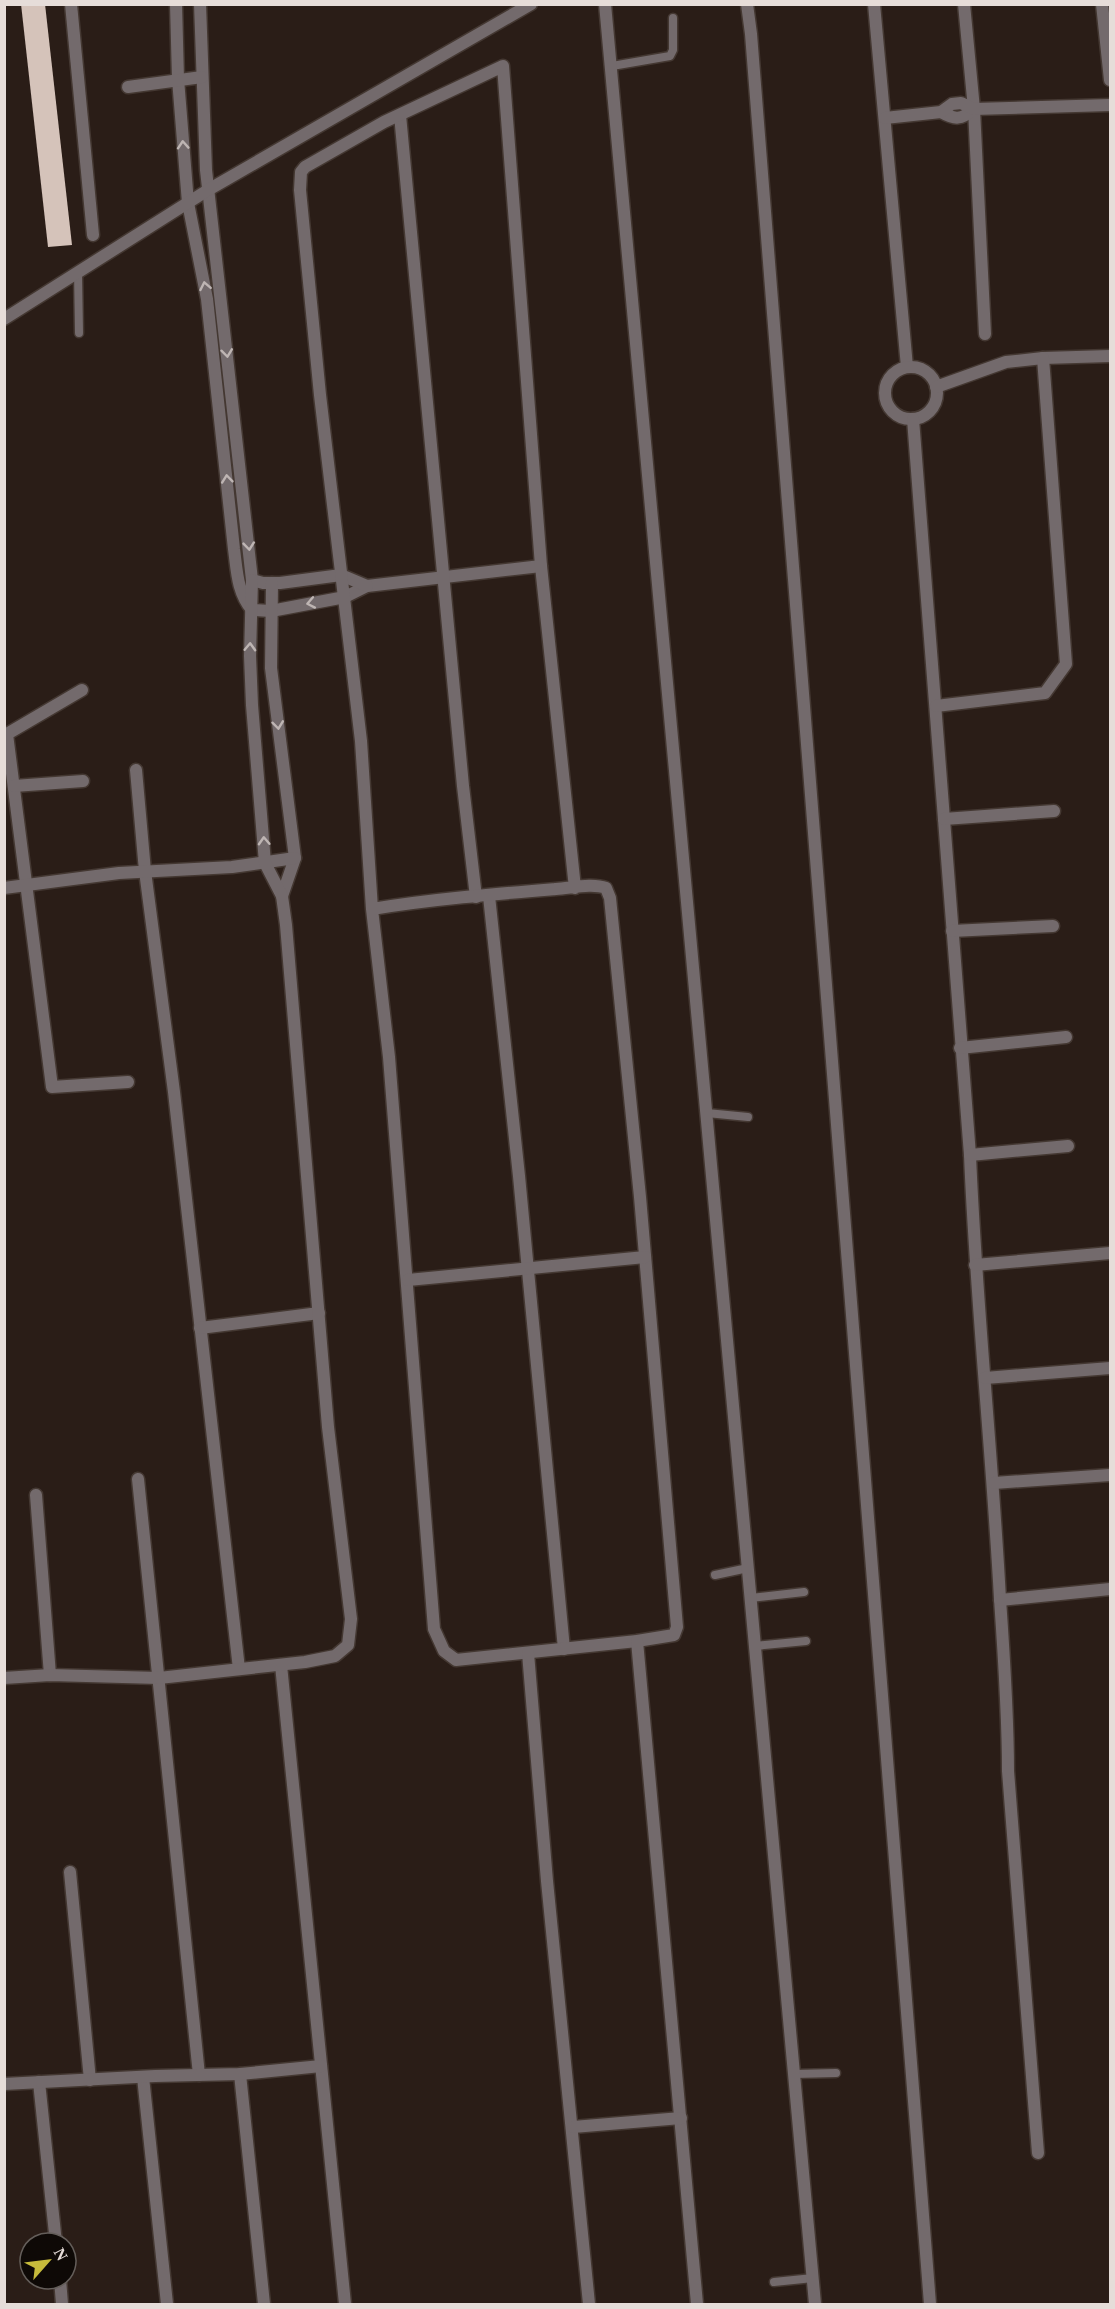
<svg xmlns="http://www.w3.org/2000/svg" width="1115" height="2309" viewBox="0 0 1115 2309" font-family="Georgia,serif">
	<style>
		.building { fill: #d5c3ba }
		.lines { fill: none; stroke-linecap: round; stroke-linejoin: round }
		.lane-casing { stroke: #443832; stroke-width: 11 }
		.street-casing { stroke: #443832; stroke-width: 15 }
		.lane { stroke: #736a6c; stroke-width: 8 }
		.street { stroke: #736a6c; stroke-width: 12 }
		.oneway { stroke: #beb5b3 }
	</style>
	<rect width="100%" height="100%" fill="#2a1d17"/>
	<path class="building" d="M21 4H45L72 245 48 247Z"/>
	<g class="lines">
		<g class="lane-casing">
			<g id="lane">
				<path d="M612 66 670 56 673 50V18"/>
				<path d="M78 272 79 333"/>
				<path d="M707 1113 748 1117"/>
				<path d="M715 1575 748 1568"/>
				<path d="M751 1598 804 1592"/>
				<path d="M755 1646 806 1641"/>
				<path d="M794 2074 836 2073"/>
				<path d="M774 2282 813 2278"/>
			</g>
		</g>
		<g class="street-casing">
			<g id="street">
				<path d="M71 4 93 235"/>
				<path d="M176 4 178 79 188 203 207 299 234 549C237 571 237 592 252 610L271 611 345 597 367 586 541 566"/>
				<path d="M200 4 206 170 252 580 263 583H280L341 575 367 586"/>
				<path d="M605 4 815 2304"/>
				<path d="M747 4 751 34 930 2304"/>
				<path d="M874 4 907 367"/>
				<path d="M964 4 974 109 985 334"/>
				<path d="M1102 4 1110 80"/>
				<path d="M128 87 202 77"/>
				<path d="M941 112C955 120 961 120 974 109"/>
				<path d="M400 115 463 786 476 897"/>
				<path d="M885 118 941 112 952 104 961 103 974 109 1110 105"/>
				<path d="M4 319 208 190 531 4"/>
				<circle cx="911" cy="393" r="26"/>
				<path d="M936 387 1006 362 1043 358 1110 356"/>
				<path d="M913 419 970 1155C976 1303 992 1450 1000 1599 1004 1656 1008 1713 1008 1771L1038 2153"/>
				<path d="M272 583 271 668 295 858 282 896"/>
				<path d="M82 690 7 734 52 1087 128 1082"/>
				<path d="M936 706 1045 693 1066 664 1043 358"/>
				<path d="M136 770 145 871 174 1092 239 1669"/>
				<path d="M14 786 83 781"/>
				<path d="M944 819 1054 811"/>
				<path d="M4 888 119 873 232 867 295 858"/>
				<path d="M489 896 519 1176 564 1649"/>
				<path d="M372 909C433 899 495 894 556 889 572 888 592 883 606 888L610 898 640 1197 677 1627 674 1635 637 1641 456 1660 444 1651 434 1629 389 1057 372 909 361 741 320 395 300 190 301 172 305 167 384 122 503 66 541 566 575 888"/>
				<path d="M952 931 1053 926"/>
				<path d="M960 1048 1066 1037"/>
				<path d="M970 1155 1068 1146"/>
				<path d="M975 1265 1110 1253"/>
				<path d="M408 1280 645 1257"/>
				<path d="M200 1328 319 1313"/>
				<path d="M985 1378 1110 1368"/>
				<path d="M138 1479 199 2075"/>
				<path d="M994 1483 1110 1475"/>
				<path d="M36 1495 50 1675"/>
				<path d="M1000 1600 1110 1589"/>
				<path d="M637 1641 697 2304"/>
				<path d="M528 1653 547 1881 589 2304"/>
				<path d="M281 1665 345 2304"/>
				<path d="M4 1678 50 1675 159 1678 305 1662 335 1656 348 1645 351 1619 328 1427 286 925 282 896 265 863 252 705 250 656 252 580"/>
				<path d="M70 1872 90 2080"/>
				<path d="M240 2074 264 2304"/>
				<path d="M143 2077 167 2304"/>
				<path d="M39 2082 56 2243"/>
				<path d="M4 2084 155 2076 240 2074 321 2066"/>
				<path d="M573 2127 681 2118"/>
				<path d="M60 2279 62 2304"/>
			</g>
		</g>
		<use href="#lane" class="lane"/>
		<use href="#street" class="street"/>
	</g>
	<defs><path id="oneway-chevron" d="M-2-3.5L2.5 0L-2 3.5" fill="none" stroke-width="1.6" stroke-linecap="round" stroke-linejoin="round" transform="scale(1.5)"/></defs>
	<g class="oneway">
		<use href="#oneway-chevron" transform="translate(183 145) rotate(-94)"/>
		<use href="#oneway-chevron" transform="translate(205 286) rotate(-101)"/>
		<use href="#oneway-chevron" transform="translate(227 353) rotate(83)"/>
		<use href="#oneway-chevron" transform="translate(227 479) rotate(-96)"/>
		<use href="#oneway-chevron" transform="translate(249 546) rotate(84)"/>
		<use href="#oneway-chevron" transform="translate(311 603) rotate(169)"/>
		<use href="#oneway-chevron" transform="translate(250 647) rotate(-88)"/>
		<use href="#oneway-chevron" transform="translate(278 725) rotate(83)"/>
		<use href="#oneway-chevron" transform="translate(264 841) rotate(-93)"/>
	</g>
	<rect width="1115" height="2309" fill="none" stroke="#e6ddd9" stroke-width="12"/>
	<g transform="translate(48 2261) rotate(62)"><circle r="28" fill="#0e0906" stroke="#645e5a" stroke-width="1.5"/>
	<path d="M0-4.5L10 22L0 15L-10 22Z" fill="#c7bb3b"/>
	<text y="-9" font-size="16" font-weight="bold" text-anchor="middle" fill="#e6ddd9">N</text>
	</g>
</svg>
